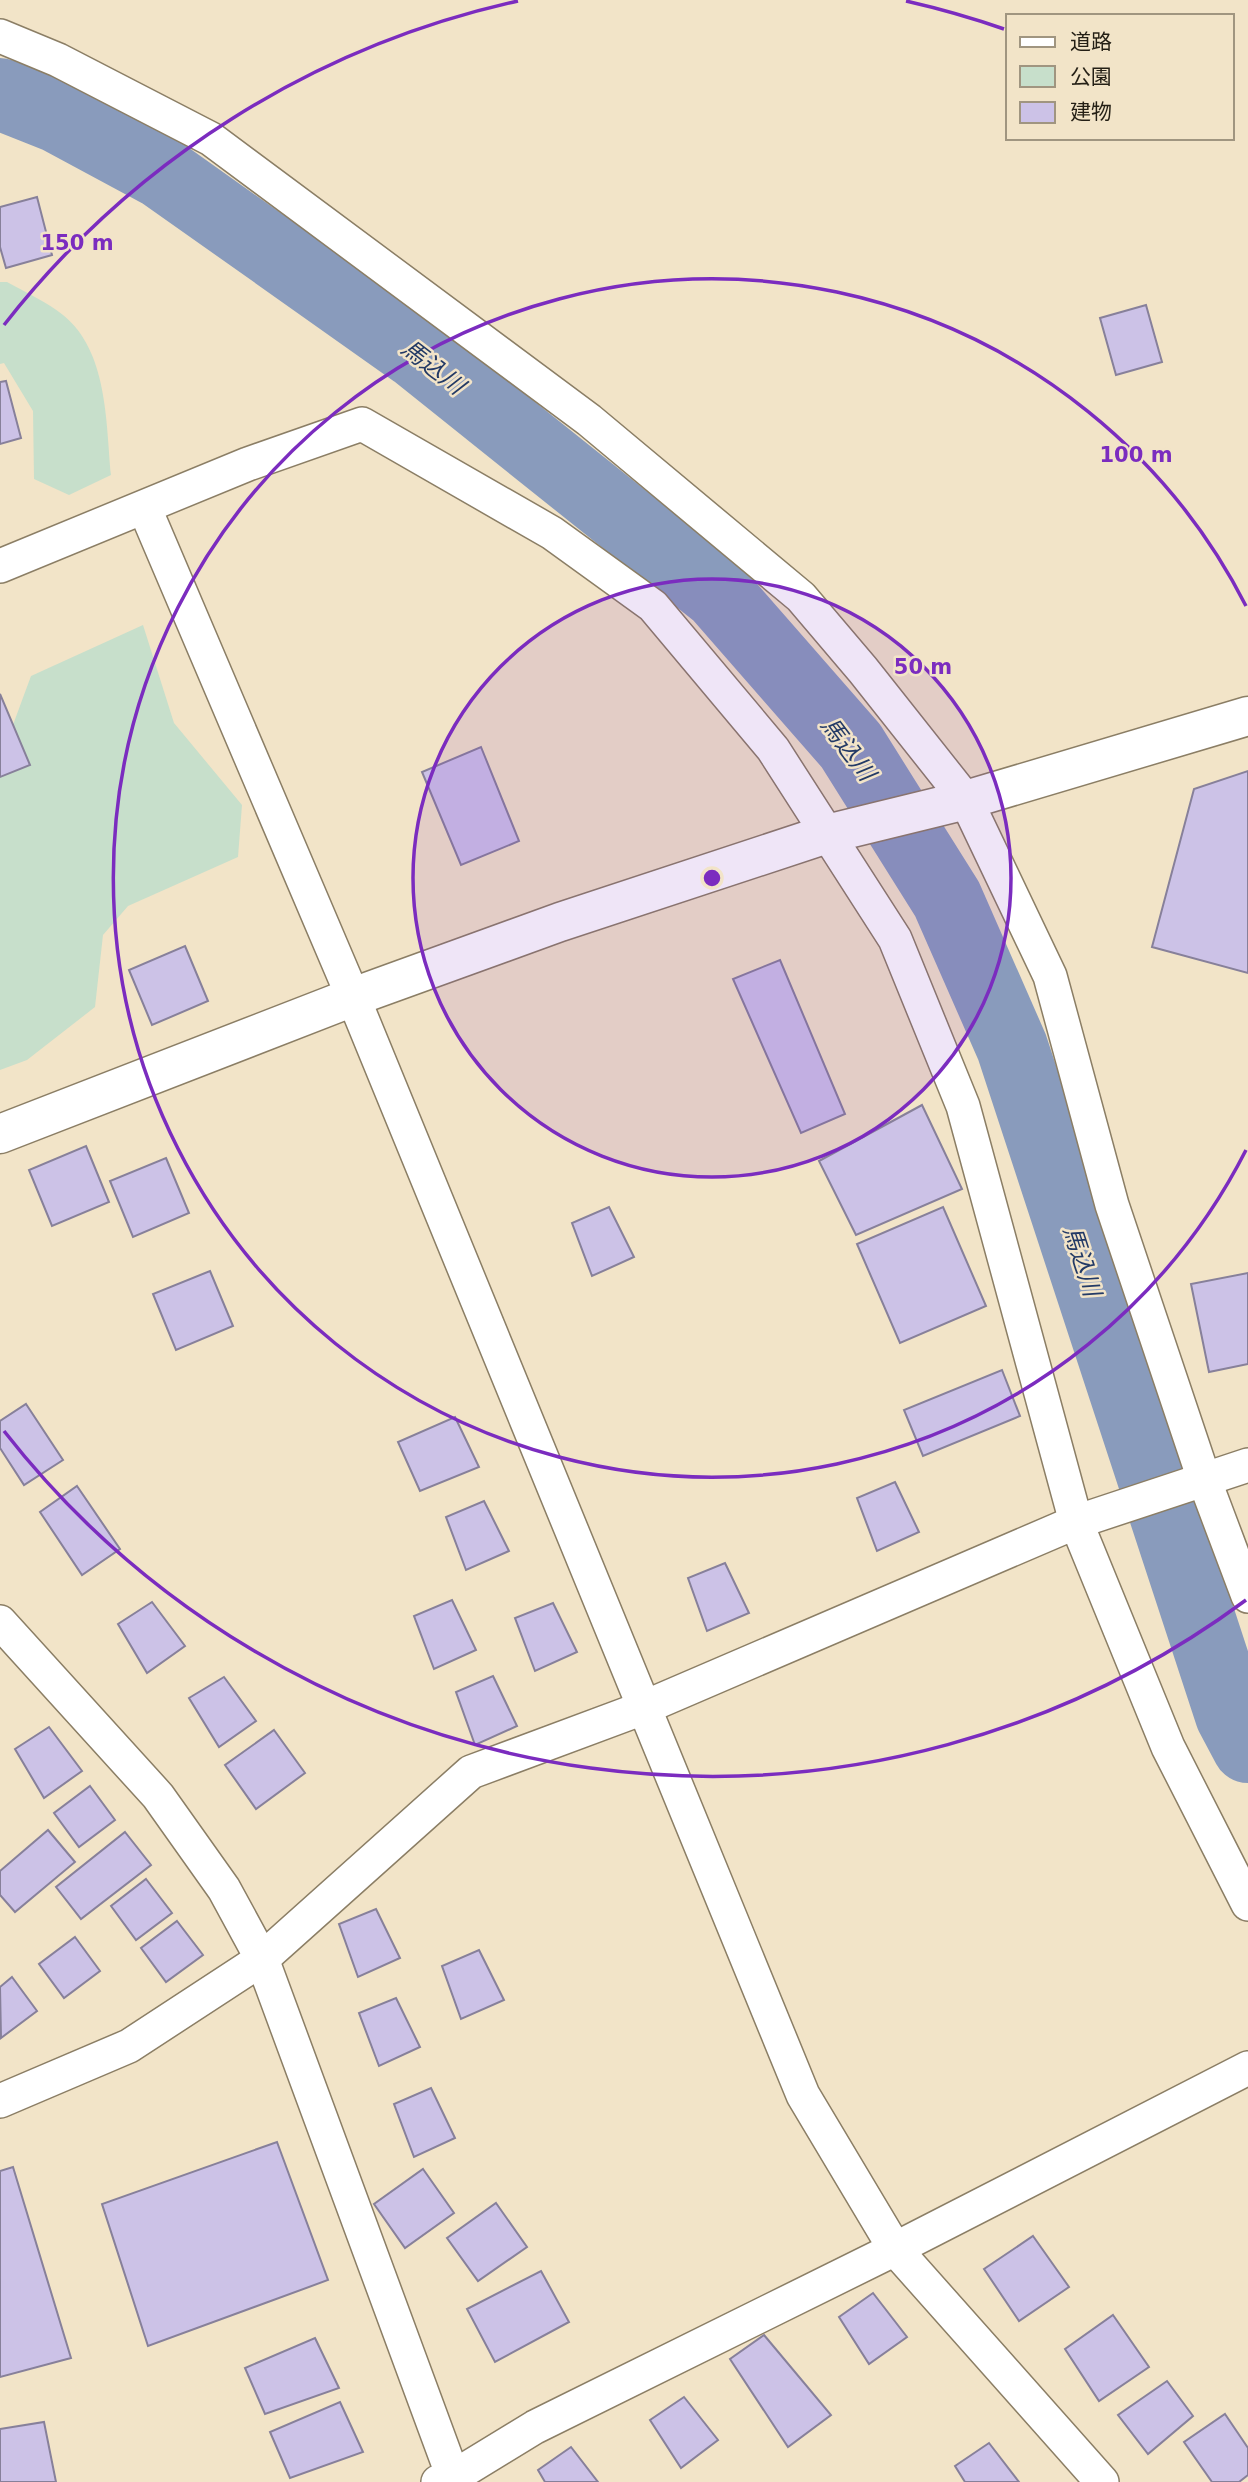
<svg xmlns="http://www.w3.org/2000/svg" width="1248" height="2482" viewBox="0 0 1248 2482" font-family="'DejaVu Sans','Noto Sans JP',sans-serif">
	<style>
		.green { fill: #c7dfcb }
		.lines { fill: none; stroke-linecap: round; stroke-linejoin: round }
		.river { stroke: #899bbc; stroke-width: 72 }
		.building { fill: #ccc2e7; stroke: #87809a; stroke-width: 2 }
		.street-casing { stroke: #8b7e65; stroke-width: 36 }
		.secondary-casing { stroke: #8b7e65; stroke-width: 41 }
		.street { stroke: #fff; stroke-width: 33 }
		.secondary { stroke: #fff; stroke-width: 38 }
		.ring { fill: none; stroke: #7b2cbf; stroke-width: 3.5 }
		.labels { text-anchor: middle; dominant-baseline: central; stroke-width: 5; stroke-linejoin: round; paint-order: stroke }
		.water-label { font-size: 24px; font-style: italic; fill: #233a66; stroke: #f2e4c8 }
		.centre { fill: #7b2cbf; stroke: #f2e4c8; stroke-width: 3.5 }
		.ring-label { font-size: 21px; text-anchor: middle; font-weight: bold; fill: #7b2cbf; stroke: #f2e4c8; stroke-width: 5; stroke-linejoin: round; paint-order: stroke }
	</style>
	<rect width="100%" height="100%" fill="#f2e4c8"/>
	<g class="green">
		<path d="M0 282H7C25 292 47 302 63 315 108 351 106 423 111 475L69 495 34 479 33 411 4 363 0 364Z"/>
		<path d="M143 625 174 723 242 805 238 857 128 906 103 935 95 1007 27 1060 0 1070V760L31 676Z"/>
	</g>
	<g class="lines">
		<path class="river" d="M0 94 58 117 162 173 415 352 719 595 851 746 947 899 1012 1047 1231 1715 1248 1747"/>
	</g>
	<g class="building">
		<path d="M37 197 52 255 6 268 0 247V207Z"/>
		<path d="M1146 305 1162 362 1116 375 1100 318Z"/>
		<path d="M6 381 21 438 0 444V382Z"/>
		<path d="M0 694 30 765 0 777Z"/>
		<path d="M481 747 519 841 461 865 422 772Z"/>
		<path d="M1248 771V973L1152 947 1194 789Z"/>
		<path d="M185 946 208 1001 152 1025 129 970Z"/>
		<path d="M780 960 845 1114 801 1133 733 979Z"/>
		<path d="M922 1105 962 1189 856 1235 819 1161Z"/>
		<path d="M86 1146 109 1202 52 1226 29 1170Z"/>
		<path d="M166 1158 189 1213 133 1237 110 1181Z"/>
		<path d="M609 1207 634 1257 592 1276 572 1223Z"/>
		<path d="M943 1207 986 1306 900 1343 857 1244Z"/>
		<path d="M210 1271 233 1326 176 1350 153 1294Z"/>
		<path d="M1248 1273V1364L1209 1372 1191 1284Z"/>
		<path d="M1002 1370 1020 1416 923 1456 904 1410Z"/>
		<path d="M26 1404 63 1460 24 1485 0 1448V1421Z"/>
		<path d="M455 1417 479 1467 420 1491 398 1442Z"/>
		<path d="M895 1482 919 1532 877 1551 857 1498Z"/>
		<path d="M77 1486 120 1549 82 1575 40 1512Z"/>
		<path d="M484 1501 509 1551 466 1570 446 1517Z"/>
		<path d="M725 1563 749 1613 707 1631 688 1578Z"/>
		<path d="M452 1600 476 1650 434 1669 414 1616Z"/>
		<path d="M152 1602 185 1646 147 1673 118 1624Z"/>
		<path d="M553 1603 577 1652 535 1671 515 1618Z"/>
		<path d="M493 1676 517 1726 475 1745 456 1692Z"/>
		<path d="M224 1677 256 1721 219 1747 189 1698Z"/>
		<path d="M49 1727 82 1771 44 1798 15 1749Z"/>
		<path d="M274 1730 305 1773 256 1809 225 1765Z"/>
		<path d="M90 1786 115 1820 79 1847 54 1813Z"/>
		<path d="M48 1830 75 1862 15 1912 0 1895V1871Z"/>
		<path d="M125 1832 151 1865 81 1919 56 1887Z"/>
		<path d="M146 1879 172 1913 136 1940 111 1906Z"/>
		<path d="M376 1909 400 1958 358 1977 339 1924Z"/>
		<path d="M177 1921 203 1955 166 1982 141 1948Z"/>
		<path d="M75 1937 100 1971 64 1998 39 1964Z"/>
		<path d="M479 1950 504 2000 461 2019 442 1966Z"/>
		<path d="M12 1977 37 2011 1 2038 0 1987Z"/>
		<path d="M396 1998 420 2047 379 2066 359 2013Z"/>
		<path d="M431 2088 455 2138 414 2157 394 2104Z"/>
		<path d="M277 2142 328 2280 148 2346 102 2204Z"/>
		<path d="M13 2167 71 2358 0 2377V2171Z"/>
		<path d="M423 2169 454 2213 405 2248 374 2204Z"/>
		<path d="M496 2203 527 2247 478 2281 447 2238Z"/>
		<path d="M1033 2236 1069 2287 1019 2321 984 2269Z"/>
		<path d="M541 2271 569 2322 495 2362 467 2309Z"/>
		<path d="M873 2293 907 2337 869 2364 839 2317Z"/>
		<path d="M1113 2315 1149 2367 1099 2401 1065 2349Z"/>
		<path d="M764 2335 831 2415 788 2447 730 2359Z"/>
		<path d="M315 2338 339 2388 265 2414 245 2368Z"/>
		<path d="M1167 2381 1193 2416 1148 2454 1118 2415Z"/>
		<path d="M684 2397 718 2440 681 2468 650 2420Z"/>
		<path d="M340 2402 363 2452 290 2478 270 2432Z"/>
		<path d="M1225 2414 1248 2448V2475L1239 2482H1212L1184 2442Z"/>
		<path d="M44 2422 56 2482H0V2429Z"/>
		<path d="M989 2443 1019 2482H965L955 2466Z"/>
		<path d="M571 2447 598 2482H545L538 2470Z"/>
	</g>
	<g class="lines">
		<g class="street-casing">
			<g id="street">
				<path d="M0 36 58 60 211 139 589 420 801 597 863 670 966 800 1050 976 1112 1205 1204 1479 1248 1596"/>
				<path d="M145 509 353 997 803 2095 895 2249 1102 2482"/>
				<path d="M0 566 248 464 362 424 552 533 653 606 773 749 895 939 963 1106 1076 1522 1168 1747 1248 1904"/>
				<path d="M0 1622 158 1796 224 1889 262 1959 455 2482"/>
				<path d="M0 2101 129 2046 262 1959 471 1772 643 1708 1076 1522 1248 1465"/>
				<path d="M438 2482 453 2477 535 2427 895 2249 1248 2068"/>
			</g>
		</g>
		<g class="secondary-casing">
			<path id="secondary" d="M0 1134 353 997 560 922 827 834 966 800 1248 716"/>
		</g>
		<use href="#street" class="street"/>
		<use href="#secondary" class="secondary"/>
	</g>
	<circle cx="712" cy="878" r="299" fill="#7b2cbf" fill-opacity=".12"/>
	<g class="ring">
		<circle cx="712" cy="878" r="299"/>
		<path d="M1246 1150A599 599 0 1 1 1246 606"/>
		<path d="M1246 1600A898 898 0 0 1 4 1431M4 325A898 898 0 0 1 518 1M906 1A898 898 0 0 1 1004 29"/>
	</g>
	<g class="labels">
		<g class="water-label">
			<text transform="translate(433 367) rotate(38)">馬込川</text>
			<text transform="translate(848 749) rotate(53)">馬込川</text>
			<text transform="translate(1082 1261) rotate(72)">馬込川</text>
		</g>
	</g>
	<circle cx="712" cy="878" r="10" class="centre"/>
	<g class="ring-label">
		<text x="77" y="250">150 m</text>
		<text x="1136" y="462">100 m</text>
		<text x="923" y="674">50 m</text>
	</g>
	<rect x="1006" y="14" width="228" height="126" fill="#f2e4c8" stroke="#a09580" stroke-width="2"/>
	<rect x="1020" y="37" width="35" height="10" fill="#ffffff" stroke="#a09580" stroke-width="2"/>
	<text x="1070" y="49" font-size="21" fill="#241f15">道路</text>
	<rect x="1020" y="66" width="35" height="21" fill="#c7dfcb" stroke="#a09580" stroke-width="2"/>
	<text x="1070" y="84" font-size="21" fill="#241f15">公園</text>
	<rect x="1020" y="102" width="35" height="21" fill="#ccc2e7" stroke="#a09580" stroke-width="2"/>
	<text x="1070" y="119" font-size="21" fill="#241f15">建物</text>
</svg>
